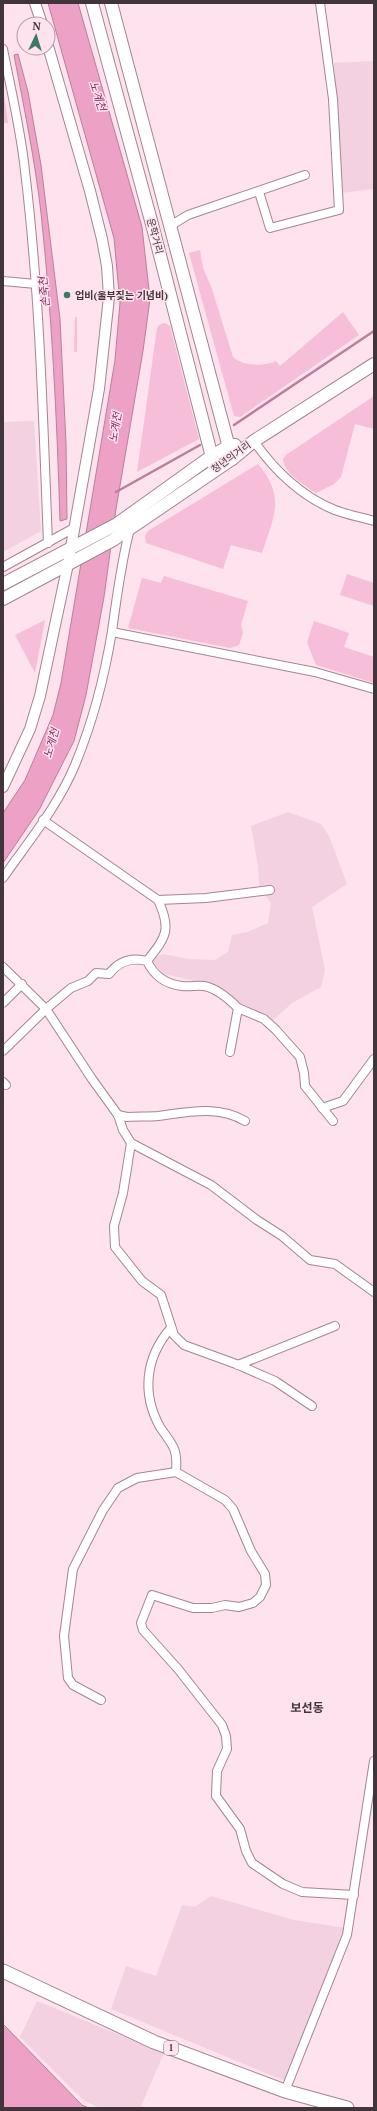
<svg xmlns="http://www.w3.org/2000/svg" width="377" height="2111" viewBox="0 0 377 2111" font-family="'PT Serif','Noto Sans KR',serif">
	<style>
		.built { fill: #f3d1e0 }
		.green { fill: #f6bed8 }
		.water { fill: #eda1c5; stroke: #b9809b }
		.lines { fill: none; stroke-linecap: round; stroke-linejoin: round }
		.stream { stroke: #b9809b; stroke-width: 2.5 }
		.minor-casing { stroke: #a48593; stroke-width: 10 }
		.tertiary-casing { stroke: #a48593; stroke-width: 12 }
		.secondary-casing { stroke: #a48593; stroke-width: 14 }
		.primary-casing { stroke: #a48593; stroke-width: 15 }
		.minor { stroke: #fff; stroke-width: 8 }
		.tertiary { stroke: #fff; stroke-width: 10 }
		.secondary { stroke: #fff; stroke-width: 12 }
		.primary { stroke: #fff; stroke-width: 13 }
		.poi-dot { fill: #3c7965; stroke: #fee2ee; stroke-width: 1.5 }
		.labels { text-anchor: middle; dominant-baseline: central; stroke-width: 3; stroke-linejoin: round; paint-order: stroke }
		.shield { fill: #fee2ee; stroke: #7a6870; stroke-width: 1 }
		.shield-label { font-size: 9px; font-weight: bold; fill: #41343a }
		.street-label { font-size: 10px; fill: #41343a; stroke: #fee2ee }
		.poi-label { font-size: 10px; font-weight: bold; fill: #41343a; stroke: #fee2ee; text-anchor: start }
		.water-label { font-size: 11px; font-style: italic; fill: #852e5e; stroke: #fee2ee }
		.quarter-label { font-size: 12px; font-weight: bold; fill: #41343a; stroke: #fee2ee }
	</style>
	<rect width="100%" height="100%" fill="#fee2ee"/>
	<g class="built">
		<path d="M374 61V189L341 193 334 63Z"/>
		<path d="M34 421 41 531 3 552V422Z"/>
		<path d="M288 812 321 824 329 836 347 884 312 907 325 970 321 987 292 1003 272 1021 245 1008 209 984 164 974 153 963 152 958 164 954 189 959 215 960 228 952 232 935 247 932 268 923 271 903 259 886 258 866 251 826Z"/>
		<path d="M211 1896 294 1920 345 1928 285 2081 111 2009 126 1966 156 1976 182 1905 195 1907Z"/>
		<path d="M37 2001 164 2053 140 2108H99L83 2100 20 2037Z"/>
	</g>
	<g class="green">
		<path d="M3 87 8 123H3Z"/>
		<path d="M200 250 203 268 212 289 233 357C243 366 263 367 276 361L280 366 343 312 359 335 240 417 234 416 189 253Z"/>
		<path d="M75 317H77V352H74Z"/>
		<path d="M165 323 170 326 199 439 137 472 157 328 160 324Z"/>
		<path d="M374 396V429L355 424 341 477 334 484 316 493C305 485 285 475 283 459L286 455Z"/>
		<path d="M258 464C286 497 274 516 262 553L231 545 223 569 146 543 145 536 148 531Z"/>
		<path d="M347 574 374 583V606L340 595Z"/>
		<path d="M164 576 248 601 241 625 243 633 239 645 230 648 128 628 142 578 161 583Z"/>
		<path d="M45 620 35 673 15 635Z"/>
		<path d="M314 621 349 633 344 647 374 657V683L316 665 307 642Z"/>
	</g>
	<g class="water">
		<path d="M48 3H78L142 227 150 299 143 351 116 509 104 597 86 695 74 741 39 810 3 863V813L25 780 53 715 61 683 115 360 120 303 114 238Z"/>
		<path d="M18 54 28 92 41 165 60 319 66 443 67 519 60 521C57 419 52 316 41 213 35 160 24 108 14 55Z"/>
		<path d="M3 2024 82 2105 89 2108H3Z"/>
	</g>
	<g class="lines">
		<g class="stream">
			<path d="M234 425 374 331"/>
			<path d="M116 492 200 445"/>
		</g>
		<g class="minor-casing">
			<g id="minor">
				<path d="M3 49C11 90 21 131 25 171 40 295 43 419 48 543"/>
				<path d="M259 192 270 228 339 210 333 99 320 3"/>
				<path d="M170 226 188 215 305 175"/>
				<path d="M3 281 36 284"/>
				<path d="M254 441C274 470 302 497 335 510 348 515 361 517 374 521"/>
				<path d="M3 567 74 528"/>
				<path d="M112 632 315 672 374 689"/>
				<path d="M43 820 158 900 206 898 270 890"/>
				<path d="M3 878C28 842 58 806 75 765 92 724 105 674 112 631 117 597 121 562 130 529"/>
				<path d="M147 961C166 937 172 930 158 900"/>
				<path d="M3 967 46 1009 92 1079 118 1115 123 1130 131 1143 211 1185 257 1220 282 1236 310 1260 335 1264 374 1292"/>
				<path d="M3 1003 22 984"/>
				<path d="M238 1008 264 1019 276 1030 300 1057 304 1073 305 1086 333 1121"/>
				<path d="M3 1051 46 1009 71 988 88 981 96 973 109 974C119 961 131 957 147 961 154 976 165 984 182 986 190 987 197 985 204 986 216 988 230 1000 238 1008L230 1052"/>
				<path d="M3 1082 6 1085"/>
				<path d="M322 1108 343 1101 374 1059"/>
				<path d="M118 1115 127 1117C137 1116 148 1117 158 1116 188 1112 218 1105 245 1121"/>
				<path d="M131 1143 123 1193 114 1226 115 1247 142 1281 161 1295 174 1335 184 1345 236 1364 275 1381 312 1406"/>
				<path d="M170 1329C146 1357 141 1393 160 1427 172 1445 178 1447 176 1472"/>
				<path d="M238 1365 335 1326"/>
				<path d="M101 1700 73 1685 68 1678 64 1636 73 1569 103 1510 118 1488 137 1478 176 1472 225 1500 233 1509 251 1551 265 1574 266 1585 260 1597 253 1603 239 1607 225 1605 212 1608H193L152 1595 141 1623 143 1630 178 1669 222 1725 226 1736 227 1749 217 1771 216 1796 240 1829 246 1851 252 1863 283 1884 302 1892 354 1895"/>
				<path d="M285 2091 347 1935 374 1761"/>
			</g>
		</g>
		<g class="tertiary-casing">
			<g id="tertiary">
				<path d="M35 3 42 24"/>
				<path d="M3 787 30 729 40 696 68 564 99 389 109 297 107 266 102 239 90 191 48 46"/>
			</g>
		</g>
		<g class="secondary-casing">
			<g id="secondary">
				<path d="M92 3 153 228 215 469"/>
				<path d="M111 3 232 459"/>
				<path d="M3 584 117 524 212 456 229 446 235 445"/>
				<path d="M3 599 113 540 232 459 254 441 374 364"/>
			</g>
		</g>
		<g class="primary-casing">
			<path id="primary" d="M3 1971 154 2042 285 2091 347 2108"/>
		</g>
		<use href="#minor" class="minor"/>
		<use href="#tertiary" class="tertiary"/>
		<use href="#secondary" class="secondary"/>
		<use href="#primary" class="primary"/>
	</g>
	<circle class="poi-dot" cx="67" cy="295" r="4"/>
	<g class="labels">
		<rect class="shield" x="164" y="2041" width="14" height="14" rx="3"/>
		<g class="shield-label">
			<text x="171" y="2048">1</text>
		</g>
		<g class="street-label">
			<text transform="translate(155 236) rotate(75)">운학거리</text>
			<text transform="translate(231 457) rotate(-36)">청년의거리</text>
		</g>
		<g class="poi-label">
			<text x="75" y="295">업비(울부짖는 기념비)</text>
		</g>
		<g class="water-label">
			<text transform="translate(98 96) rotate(72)">노계천</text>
			<text transform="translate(44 292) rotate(-96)">손죽천</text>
			<text transform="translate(115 427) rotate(-81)">노계천</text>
			<text transform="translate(51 743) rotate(-74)">노계천</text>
		</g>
		<g class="quarter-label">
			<text x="307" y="1707">보선동</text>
		</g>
	</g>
	<rect width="377" height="2111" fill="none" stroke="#41343a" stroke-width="8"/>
	<g transform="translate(36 36) rotate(4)"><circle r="19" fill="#fee2ee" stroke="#b29ca6"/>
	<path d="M0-3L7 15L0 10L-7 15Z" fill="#3c7965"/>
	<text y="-6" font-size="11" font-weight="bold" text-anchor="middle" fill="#41343a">N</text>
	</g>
</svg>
